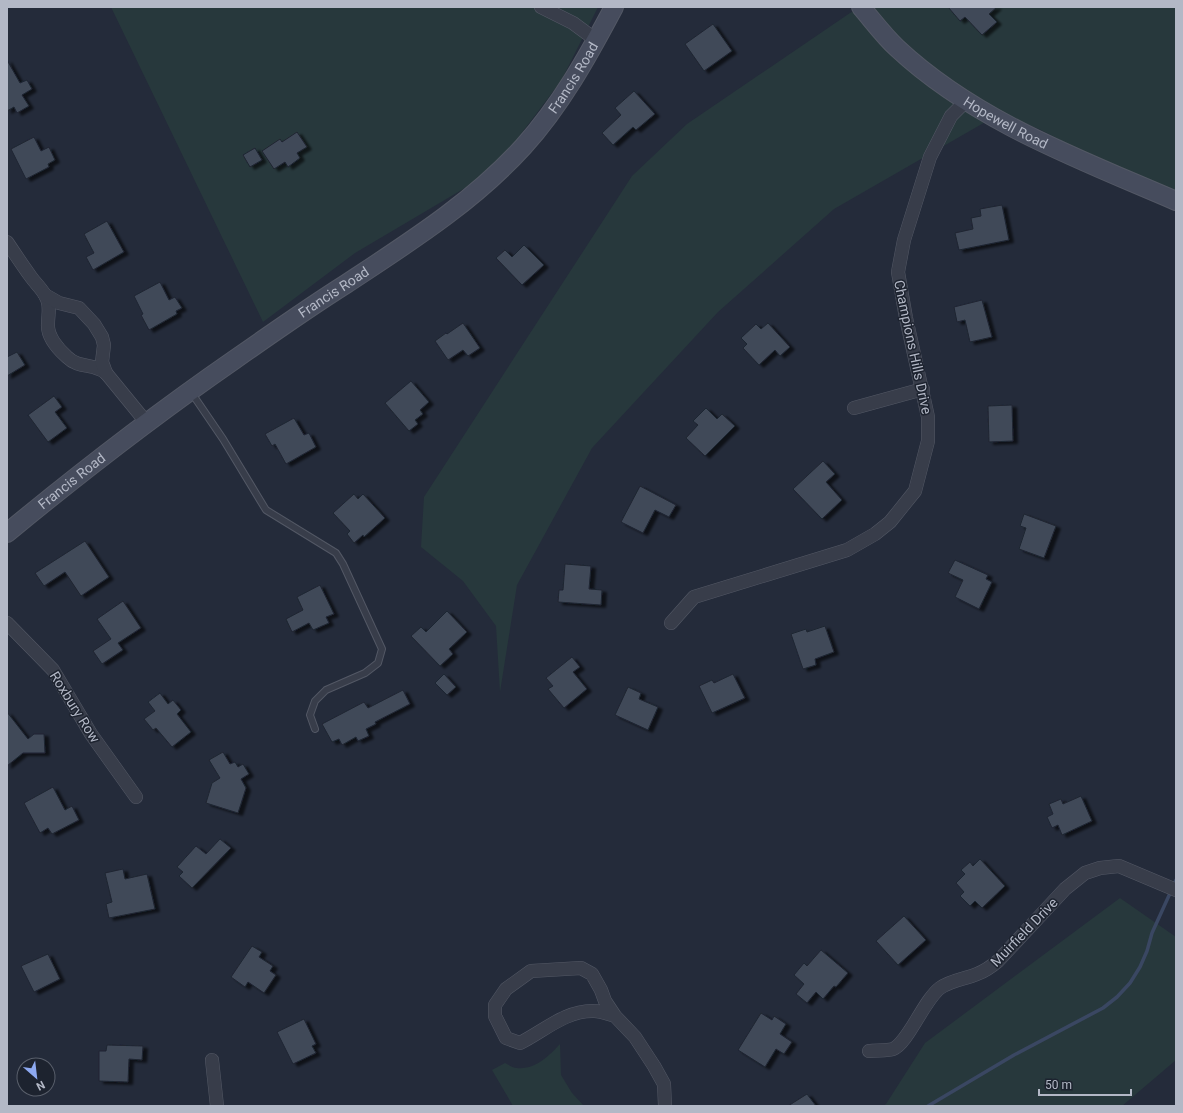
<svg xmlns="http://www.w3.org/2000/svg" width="1183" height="1113" viewBox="0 0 1183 1113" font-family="Roboto,sans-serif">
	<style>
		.green { fill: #27383c }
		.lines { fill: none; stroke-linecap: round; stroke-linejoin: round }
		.stream { stroke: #3a4762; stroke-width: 3.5 }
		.building { fill: #404959; stroke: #1f2531; filter: url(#shadow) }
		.lane-casing { stroke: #535865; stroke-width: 8 }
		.street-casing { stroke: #535865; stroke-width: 14 }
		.secondary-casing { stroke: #535865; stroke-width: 20 }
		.lane { stroke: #383d4a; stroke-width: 6 }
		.street { stroke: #383d4a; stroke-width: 13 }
		.secondary { stroke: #464c5d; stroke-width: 18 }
		.labels { text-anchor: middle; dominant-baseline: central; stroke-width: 3; stroke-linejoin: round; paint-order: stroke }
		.street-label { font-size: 14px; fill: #b3b8c6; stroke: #1d232f }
	</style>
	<defs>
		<filter id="shadow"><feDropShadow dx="4.5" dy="2.5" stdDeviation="1" flood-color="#0009"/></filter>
	</defs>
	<rect width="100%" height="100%" fill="#242b3a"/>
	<g class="green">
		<path d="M111 7H598L561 81 492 172 355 253 263 322Z"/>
		<path d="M861 7H1176V201L1041 130 1001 113 834 209 718 312 592 448 517 585 500 692 496 626 463 581 421 547 424 497 632 176 687 124 850 13Z"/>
		<path d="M1120 898 1176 937V1060L1122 1106H883L886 1104 925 1043Z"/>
		<path d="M560 1044 561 1075 572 1093 584 1106H513L492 1070 505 1063C509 1065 513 1068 517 1068 535 1070 549 1056 560 1044Z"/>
	</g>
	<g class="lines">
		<path class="stream" d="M928 1106 1014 1055 1103 1008 1117 997 1130 983 1140 967 1147 951 1152 933 1176 880"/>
	</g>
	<g class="building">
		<path d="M948 7H997L989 14 997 22 982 35 965 17 960 21Z"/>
		<path d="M713 24 732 51 704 71 685 44Z"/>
		<path d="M7 60 20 83 27 80 32 89 22 95 29 106 17 113 14 107 7 111Z"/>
		<path d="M634 91 655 114 636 130 633 127 613 145 602 133 621 115 615 108Z"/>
		<path d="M297 132 307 147 297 153 300 158 288 167 285 162 274 169 262 151 280 139 282 142Z"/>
		<path d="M34 137 41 151 49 147 55 160 48 164 49 167 26 179 11 149Z"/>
		<path d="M255 148 262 160 250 167 243 155Z"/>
		<path d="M1002 205 1009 240 959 250 955 233 973 229 971 218 981 216 980 209Z"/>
		<path d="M107 221 124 252 93 270 86 257 94 253 84 234Z"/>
		<path d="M524 245 544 265 522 285 496 258 505 250 512 257Z"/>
		<path d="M160 282 169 300 175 297 182 308 176 311 177 314 149 330 141 315 143 314 134 296Z"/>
		<path d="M982 300 992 337 970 342 965 320 957 322 954 307Z"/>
		<path d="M463 323 480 348 468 356 463 350 448 360 435 341 446 333 447 334Z"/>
		<path d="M768 323 790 347 780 356 775 350 759 365 743 348 747 344 741 338 756 324 761 329Z"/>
		<path d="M17 352 25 365 7 376V357Z"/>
		<path d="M411 381 429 402 420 410 423 414 415 420 418 424 409 431 385 403Z"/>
		<path d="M54 396 62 407 55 412 67 428 48 442 28 415Z"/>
		<path d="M1012 405 1013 441 989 442 988 406Z"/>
		<path d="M706 408 717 419 722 414 735 426 705 456 686 438 698 425 693 421Z"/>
		<path d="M294 418 304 435 309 433 316 447 286 464 275 444 272 446 265 434Z"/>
		<path d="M823 461 835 474 826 482 842 500 822 519 793 489Z"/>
		<path d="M640 486 676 505 669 517 655 510 643 533 621 522Z"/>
		<path d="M354 494 358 499 363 494 385 518 364 537 363 535 354 543 347 534 350 531 333 513Z"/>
		<path d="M1024 514 1056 526 1044 558 1019 549 1026 528 1020 526Z"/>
		<path d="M85 541 109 577 81 596 65 572 44 586 35 573Z"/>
		<path d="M955 560 988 575 986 579 992 582 979 609 955 597 963 580 948 573Z"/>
		<path d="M565 564 591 566 589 589 602 590 601 605 558 602 559 590H563Z"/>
		<path d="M320 585 334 614 326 617 329 623 313 630 309 623 292 632 286 619 303 610 297 597Z"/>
		<path d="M123 601 141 628 118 643 123 650 102 664 93 651 111 639 97 619Z"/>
		<path d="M447 611 467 632 449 649 453 654 440 666 411 636 421 627 426 632Z"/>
		<path d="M825 626 834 652 815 659 816 665 803 669 791 634 806 629 807 632Z"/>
		<path d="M572 657 580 667 573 672 587 689 564 708 548 689 553 686 546 678Z"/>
		<path d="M444 674 456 687 447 695 435 683Z"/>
		<path d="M733 674 745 698 712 713 699 686 712 680 714 683Z"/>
		<path d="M628 687 641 693 639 699 658 707 648 730 615 715Z"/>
		<path d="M403 690 410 704 375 722 376 724 366 729 369 736 358 741 356 737 342 745 339 739 332 742 322 724 364 702 368 708Z"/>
		<path d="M160 693 168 704 173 700 181 710 177 714 191 732 172 747 156 728 153 730 144 719 155 711 148 702Z"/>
		<path d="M7 712 28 739 34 734H44L45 753H23L7 766Z"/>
		<path d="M223 752 230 764 235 762 238 767 243 764 249 774 241 779 246 788 238 813 206 803 212 783 220 778 209 760Z"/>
		<path d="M53 787 65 810 72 806 79 820 52 834 48 828 40 833 24 803Z"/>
		<path d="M1081 796 1092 821 1062 835 1058 825 1052 828 1047 817 1053 814 1049 804 1061 799 1063 804Z"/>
		<path d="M220 839 231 848 192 888 179 876 183 872 177 867 196 846 206 854Z"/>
		<path d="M980 859 1005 886 982 908 975 901 970 906 960 896 964 892 956 883 965 874 961 870 970 862 973 866Z"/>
		<path d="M123 869 125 879 147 874 155 909 109 918 106 904 112 902 105 873Z"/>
		<path d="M904 916 926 940 898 965 876 941Z"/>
		<path d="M252 946 262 952 259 957 273 966 270 971 276 975 264 993 248 982 245 987 231 977Z"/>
		<path d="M821 950 848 973 836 987 834 986 823 999 816 992 807 1003 796 994 804 984 794 975 804 963 807 966Z"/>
		<path d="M48 954 60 979 34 992 21 966Z"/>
		<path d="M761 1013 772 1020 774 1016 786 1024 780 1034 792 1042 784 1054 776 1049 765 1067 738 1050Z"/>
		<path d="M304 1019 316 1044 312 1046 316 1053 293 1064 277 1032Z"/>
		<path d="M107 1045 143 1046 142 1060 129 1059 128 1082 99 1081V1051H106Z"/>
		<path d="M807 1094 816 1106H788Z"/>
	</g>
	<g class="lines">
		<g class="lane-casing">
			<path id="lane" d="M191 392 223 439 266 510 336 553 343 564 382 649 378 663 365 673 326 690 315 701 310 715 315 729"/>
		</g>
		<g class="street-casing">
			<g id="street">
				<path d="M541 7 573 23 596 40"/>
				<path d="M7 242C15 254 23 266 31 277 36 284 43 290 46 297 51 306 48 313 48 324 47 336 58 349 67 357 79 369 94 363 106 373"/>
				<path d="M45 295 59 303 79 308 94 324 102 337 104 345 102 362 106 373 146 422"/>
				<path d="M854 408 923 389"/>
				<path d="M7 623 53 670 91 734 136 797"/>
				<path d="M671 623 694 597 847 550 875 534 890 522 915 491 928 441V417L906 318 898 272 904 240 930 157 951 116 967 100"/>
				<path d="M615 1016C608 1014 601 1011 594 1011 566 1010 544 1031 520 1043L506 1038 495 1016V1005L506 989 531 971 581 968 592 974 601 990 605 1001 615 1016 635 1037 654 1066 664 1084 665 1106"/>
				<path d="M869 1051C875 1050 888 1051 893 1049 908 1043 924 1000 940 988 951 980 965 979 977 974 985 971 992 966 998 961L1065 889 1085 873 1100 868 1119 866 1176 890"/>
				<path d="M212 1060 217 1106"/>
			</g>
		</g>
		<g class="secondary-casing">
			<g id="secondary">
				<path id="s1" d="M861 7C873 21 884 36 897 48 975 121 1079 159 1176 201"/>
				<path id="s2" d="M7 533C81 472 156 414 234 360 271 334 308 308 346 284 408 243 472 203 523 147 561 105 588 56 614 7"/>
			</g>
		</g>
		<use href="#lane" class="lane"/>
		<use href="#street" class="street"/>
		<use href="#secondary" class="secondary"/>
	</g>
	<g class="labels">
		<g class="street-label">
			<text stroke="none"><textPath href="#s2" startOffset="731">Francis Road</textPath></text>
			<text stroke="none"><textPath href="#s1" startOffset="187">Hopewell Road</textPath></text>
			<text stroke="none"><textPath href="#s2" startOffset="406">Francis Road</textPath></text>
			<text transform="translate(913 347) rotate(78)">Champions Hills Drive</text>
			<text stroke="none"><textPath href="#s2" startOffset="83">Francis Road</textPath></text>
			<text transform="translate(75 707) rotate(58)">Roxbury Row</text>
			<text transform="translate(1024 932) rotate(-46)">Muirfield Drive</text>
		</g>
	</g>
	<rect width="1183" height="1113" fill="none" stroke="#b3b8c6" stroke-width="16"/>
	<g transform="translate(36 1077) rotate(152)"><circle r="19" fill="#1d232f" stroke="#595f6b"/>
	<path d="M0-3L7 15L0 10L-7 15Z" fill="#8da9f1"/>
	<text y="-6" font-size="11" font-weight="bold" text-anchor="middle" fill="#b3b8c6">N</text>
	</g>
	<path d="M1039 1089v6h92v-6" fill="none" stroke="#b3b8c6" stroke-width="2"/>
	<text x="1045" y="1089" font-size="12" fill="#b3b8c6" stroke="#1d232f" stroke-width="3" paint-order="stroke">50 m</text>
</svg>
